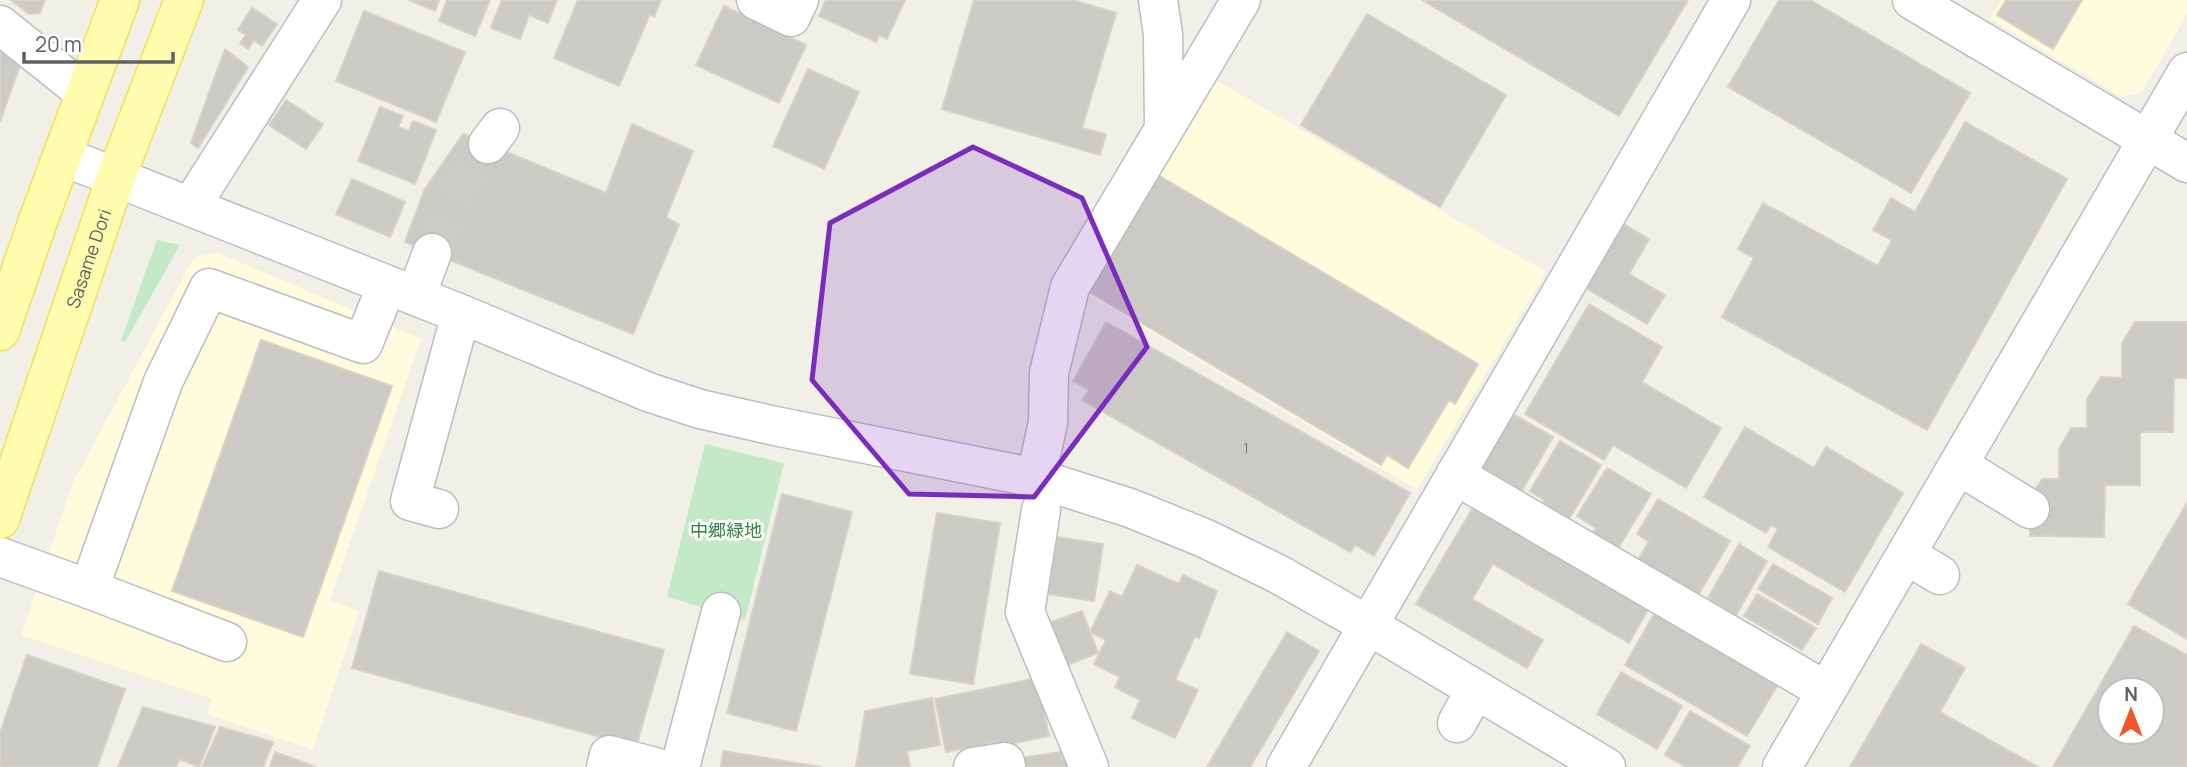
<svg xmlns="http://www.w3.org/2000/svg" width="2187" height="767" viewBox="0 0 2187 767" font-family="Manrope,'Noto Sans JP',sans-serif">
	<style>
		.commercial { fill: #fffbdd }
		.green { fill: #c3e9c7 }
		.building { fill: #cccac4; stroke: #d6d3c4; stroke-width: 2; fill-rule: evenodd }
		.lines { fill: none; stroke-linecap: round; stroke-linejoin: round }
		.minor-tunnel { stroke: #ccccc7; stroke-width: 38; stroke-dasharray: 38 19; stroke-linecap: butt }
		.minor-casing { stroke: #bbbdc2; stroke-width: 41 }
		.major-casing { stroke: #f6de5a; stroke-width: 41 }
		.minor { stroke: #fff; stroke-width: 38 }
		.major { stroke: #fffcad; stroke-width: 38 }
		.marked { fill: #7b2cbf; fill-opacity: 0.2; stroke: #7b2cbf; stroke-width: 5; stroke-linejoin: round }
		.labels { text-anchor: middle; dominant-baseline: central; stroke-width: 6; stroke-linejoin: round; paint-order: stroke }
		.number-label { font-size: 14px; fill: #7a7b7e }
		.street-label { font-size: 18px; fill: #5e6167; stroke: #fff }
		.park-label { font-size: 18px; fill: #31823f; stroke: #fff }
	</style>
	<rect width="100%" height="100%" fill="#f1f0e7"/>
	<g class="commercial">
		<path d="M2002 0H2187V14L2142 92 2122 97 1990 19Z"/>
		<path d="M1207 75 1546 272 1417 490 1081 290Z"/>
		<path d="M218 253 421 339 330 600 359 611 313 750 207 714 212 699 21 635 73 483 194 257Z"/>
	</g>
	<g class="green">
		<path d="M157 240 180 245 125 342 121 341Z"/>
		<path d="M705 444 784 463 745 620 667 597Z"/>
	</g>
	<g class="building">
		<path d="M11 0H45L40 13 29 14Z"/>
		<path d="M409 0H439L435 11Z"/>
		<path d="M447 0H490L475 36 439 21Z"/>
		<path d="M502 0H557L548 23 529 15 520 39 491 28Z"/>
		<path d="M578 0H661L654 17 650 14 619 86 554 58Z"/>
		<path d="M826 0H905L887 39 879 35 876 42 819 16Z"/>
		<path d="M974 0H1073L1116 13 1082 128 1106 134 1100 155 942 109Z"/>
		<path d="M1422 0H1688L1619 116Z"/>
		<path d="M1779 0H1810L1970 93 1911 193 1728 87Z"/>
		<path d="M2006 0H2082L2053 49 1997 15Z"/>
		<path d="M724 6 806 45 779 103 696 65Z"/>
		<path d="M252 8 277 24 262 46 254 40 248 49 240 43 246 35 238 30Z"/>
		<path d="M364 11 465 52 436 122 336 81Z"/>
		<path d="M1367 14 1506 95 1440 207 1301 125Z"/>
		<path d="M225 49 248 67 198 148 191 143Z"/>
		<path d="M0 50 20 65 0 122Z"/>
		<path d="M808 69 859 92 824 169 773 146Z"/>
		<path d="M286 100 323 124 306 149 269 125Z"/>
		<path d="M380 107 403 116 398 127 409 131 413 121 436 130 415 184 358 161Z"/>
		<path d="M1965 122 2067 179 1927 430 1722 317 1754 258 1738 249 1763 203 1878 266 1892 240 1873 230 1891 198 1915 212Z"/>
		<path d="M632 124 693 151 666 217 679 225 633 334 405 242 425 189 463 134 606 193Z"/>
		<path d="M1158 175 1478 364 1455 404 1449 400 1408 468 1387 455 1381 465 1089 292Z"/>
		<path d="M352 179 405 202 390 237 336 214Z"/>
		<path d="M1622 223 1649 239 1629 274 1665 295 1647 324 1584 287Z"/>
		<path d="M1589 304 1662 347 1642 382 1721 428 1686 488 1613 445 1604 460 1525 414Z"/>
		<path d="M1106 322 1410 493 1374 556 1355 545 1350 552 1082 400 1089 390 1073 381Z"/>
		<path d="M2135 322H2187V378H2174L2173 432H2140V485H2105L2104 537 2030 536V498L2042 479H2059V449L2071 428H2087V399L2101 377 2122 378V343Z"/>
		<path d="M261 340 392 386 303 637 172 591Z"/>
		<path d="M1513 414 1553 437 1520 494 1479 470Z"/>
		<path d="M1745 427 1814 468 1826 447 1903 493 1845 592 1768 547 1778 529 1771 525 1766 533 1704 497Z"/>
		<path d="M1560 441 1601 465 1568 521 1541 506 1544 500 1530 491Z"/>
		<path d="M1607 468 1651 494 1617 550 1592 535 1596 528 1577 516Z"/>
		<path d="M782 494 852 512 796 731 727 713Z"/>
		<path d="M1658 499 1730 541 1697 597 1637 562 1649 542 1637 534Z"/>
		<path d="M2187 503V639L2128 604Z"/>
		<path d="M1475 504 1650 606 1629 643 1493 564 1472 599 1543 640 1527 668 1416 604Z"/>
		<path d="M937 513 1000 523 973 684 910 674Z"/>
		<path d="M1057 537 1103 544 1094 601 1048 594Z"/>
		<path d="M1739 544 1767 561 1736 615 1708 598Z"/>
		<path d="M1773 564 1832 598 1818 624 1758 589Z"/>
		<path d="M1137 565 1179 584 1183 575 1217 591 1199 638 1195 636 1175 680 1198 690 1175 738 1132 718 1140 700 1115 687 1120 677 1094 664 1106 640 1090 632 1110 591 1122 597Z"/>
		<path d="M379 571 664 650 636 747 352 668Z"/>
		<path d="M1757 594 1816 628 1802 650 1744 616Z"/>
		<path d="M1657 609 1780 681 1747 736 1625 665Z"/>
		<path d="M1082 611 1098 653 1067 665 1051 622Z"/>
		<path d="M2134 626 2187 655V767H2053ZM2110 690H2152V732H2110Z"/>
		<path d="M1287 632 1319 651 1250 767H1207Z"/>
		<path d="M1921 644 1965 668 1940 712 2038 767H1850Z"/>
		<path d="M27 655 125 689 97 767H0V733Z"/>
		<path d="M1621 672 1682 706 1657 749 1597 714Z"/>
		<path d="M1037 678 1049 736 996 747 995 742 946 752 935 699Z"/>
		<path d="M932 698 940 745 907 751 910 767H856L865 711Z"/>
		<path d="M143 707 215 727 199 767 179 759 176 767H118Z"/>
		<path d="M1690 711 1750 746 1737 767H1686L1665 755Z"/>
		<path d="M220 727 273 742 263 767H202Z"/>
		<path d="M723 751 821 767H721Z"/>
		<path d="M275 752 316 767H270Z"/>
		<path d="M1061 752 1062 760 1076 758 1077 767H1015L1014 759Z"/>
	</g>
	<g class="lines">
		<path class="minor-tunnel" d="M432 253 453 197 488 144"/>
		<g class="minor-casing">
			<g id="minor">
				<path d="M756 0 791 17 799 0"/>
				<path d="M1158 0 1163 34 1164 129"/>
				<path d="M1912 0 2187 163"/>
				<path d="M0 25 85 93"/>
				<path d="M488 144 500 128"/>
				<path d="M62 156 461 314 648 392 700 409 775 426 1036 478 1130 508 1204 538 1278 574 1368 625 1606 767"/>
				<path d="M191 206 322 0"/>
				<path d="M416 296 432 253"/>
				<path d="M1958 465 2030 509"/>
				<path d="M1455 475 1826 691"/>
				<path d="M1036 478 1048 422 1049 373 1070 287 1241 0"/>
				<path d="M439 509 410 501 461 314"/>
				<path d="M1041 510 1025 612 1089 767"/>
				<path d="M1906 555 1940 575"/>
				<path d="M0 557 89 589 227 642"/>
				<path d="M89 589 163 382 209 288 363 344 387 285"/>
				<path d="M1457 723 1475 690"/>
				<path d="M606 767 609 755 655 767"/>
				<path d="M680 767 721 612"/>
				<path d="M973 767 1005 762 1006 767"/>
				<path d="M1286 767 1731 0"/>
				<path d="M1782 767 2187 72"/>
			</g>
		</g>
		<g class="major-casing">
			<g id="major">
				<path d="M0 331 38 221 120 0"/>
				<path id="s1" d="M0 519 116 177 184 0"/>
			</g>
		</g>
		<use href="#minor" class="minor"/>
		<use href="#major" class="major"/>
	</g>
	<path class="marked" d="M973 147 1082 198 1147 347 1034 497 909 494 812 380 830 223Z"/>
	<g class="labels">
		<g class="number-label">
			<text x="1246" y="447">1</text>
		</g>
		<g class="street-label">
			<text stroke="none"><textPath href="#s1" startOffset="275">Sasame Dori</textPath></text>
		</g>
		<g class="park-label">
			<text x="726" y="530">中郷緑地</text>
		</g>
	</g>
	<g transform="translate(2131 711)"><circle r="33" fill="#ffffff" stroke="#bfc0c2" stroke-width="2"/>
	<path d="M0-5L12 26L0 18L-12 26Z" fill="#f0552e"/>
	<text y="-10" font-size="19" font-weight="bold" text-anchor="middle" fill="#5e6167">N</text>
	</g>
	<path d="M24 52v10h149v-10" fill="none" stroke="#5e6167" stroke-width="3.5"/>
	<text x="35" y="52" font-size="21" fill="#5e6167" stroke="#ffffff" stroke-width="5" paint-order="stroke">20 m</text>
</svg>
